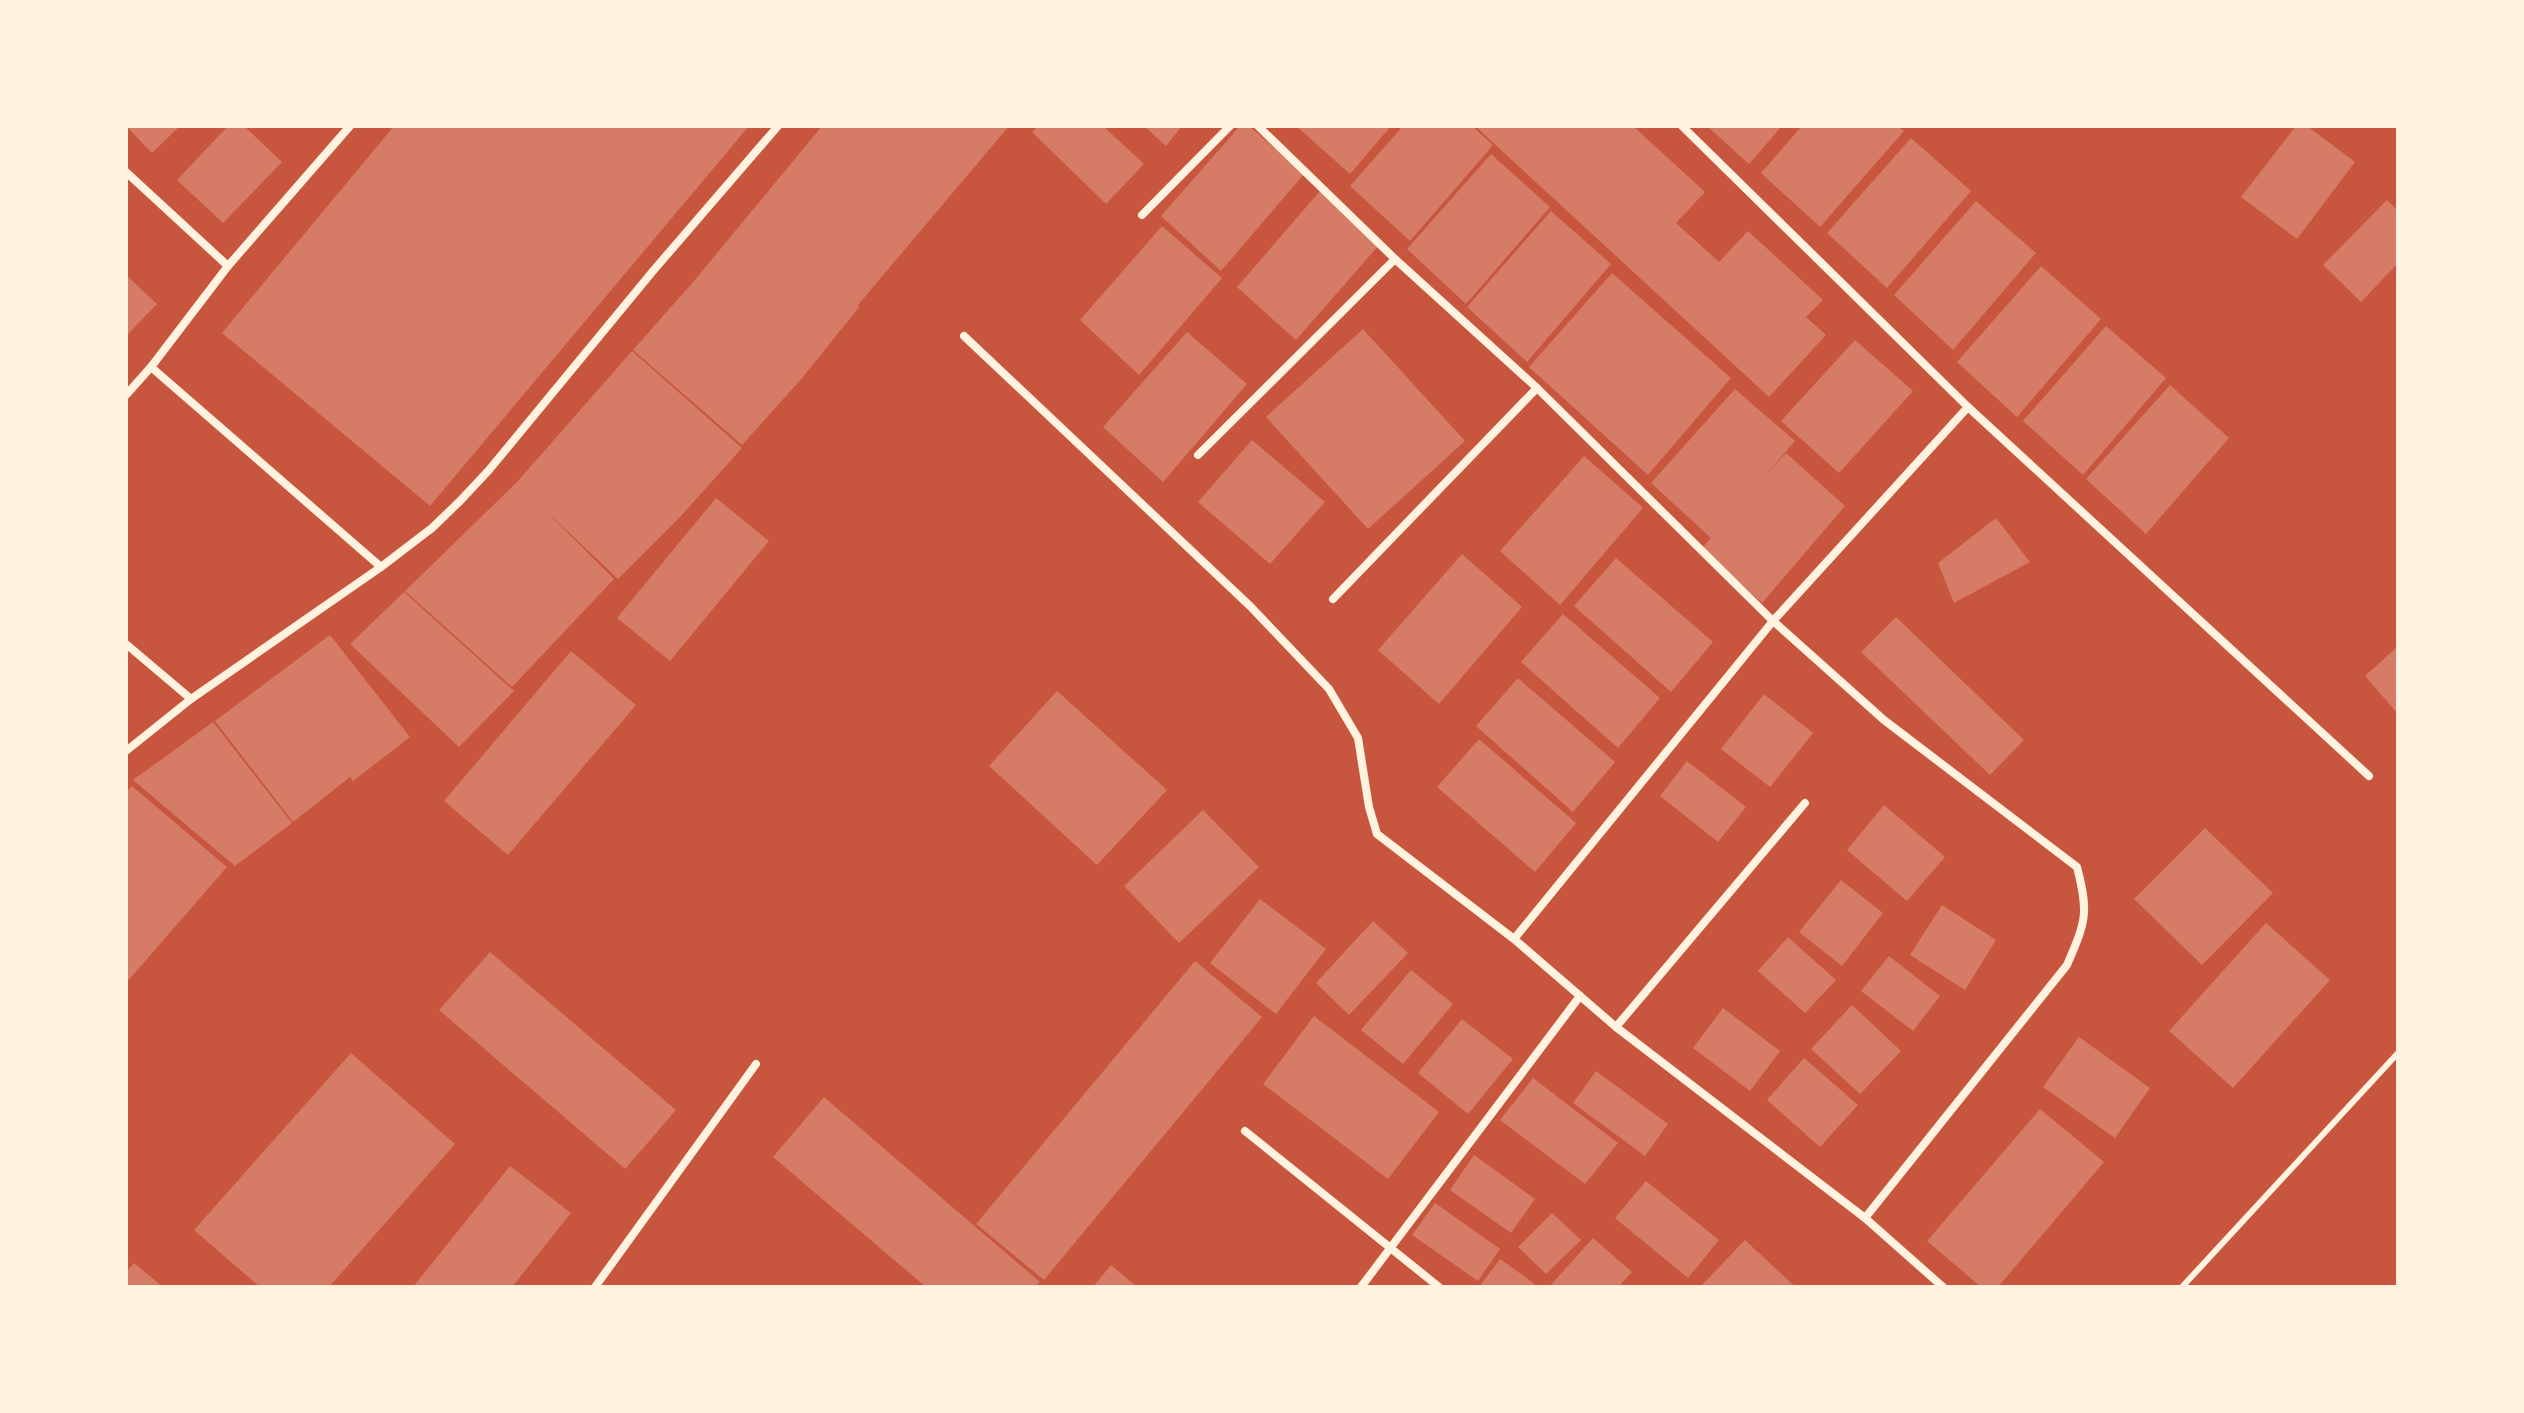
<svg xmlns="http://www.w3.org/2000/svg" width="2524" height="1413" viewBox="0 0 2524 1413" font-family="'PT Sans Narrow',sans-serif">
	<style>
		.building { fill: #d67c66 }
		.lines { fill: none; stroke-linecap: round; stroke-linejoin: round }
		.service { stroke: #fff3e0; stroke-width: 6 }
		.minor { stroke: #fff3e0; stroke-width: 8 }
	</style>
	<rect width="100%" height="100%" fill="#c8553d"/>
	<g class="building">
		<path d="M126 126H180L152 153Z"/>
		<path d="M228 126H244L282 162 223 223 177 180Z"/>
		<path d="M394 126H749L430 506 222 333Z"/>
		<path d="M822 126H1009L858 305 860 306 803 377 742 445 633 350 694 281Z"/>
		<path d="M1038 126H1103L1144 164 1106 204 1032 132Z"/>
		<path d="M1144 126H1182L1166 146Z"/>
		<path d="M1240 126H1249L1304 174 1221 271 1161 216Z"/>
		<path d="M1296 126H1391L1350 174Z"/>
		<path d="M1403 126H1472L1493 145 1410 241 1350 186Z"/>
		<path d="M1475 126H1633L1705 192 1676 223 1719 262 1748 231 1823 300 1806 317 1826 335 1769 397Z"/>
		<path d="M1707 126H1782L1749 164Z"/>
		<path d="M1802 126H1898L1904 131 1820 227 1761 173Z"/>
		<path d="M2296 126H2307L2355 162 2297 239 2241 197Z"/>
		<path d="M1911 138 1971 191 1887 288 1827 233Z"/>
		<path d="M1491 154 1550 207 1466 304 1407 249Z"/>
		<path d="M1320 191 1380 244 1296 340 1237 287Z"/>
		<path d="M2387 200 2398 211V263L2361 302 2323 265Z"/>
		<path d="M1976 201 2036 253 1953 350 1894 295Z"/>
		<path d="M1551 211 1611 264 1527 362 1467 307Z"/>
		<path d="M1162 226 1222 278 1139 375 1080 320Z"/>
		<path d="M2041 266 2101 319 2017 417 1957 362Z"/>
		<path d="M1612 273 1731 378 1648 475 1529 367Z"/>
		<path d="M126 275 157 304 126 336Z"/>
		<path d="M2106 326 2166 378 2083 475 2023 421Z"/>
		<path d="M1363 329 1465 441 1368 529 1266 417Z"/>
		<path d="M1187 332 1247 384 1163 482 1103 427Z"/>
		<path d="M1855 340 1913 391 1839 473 1781 421Z"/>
		<path d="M632 351 742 448 680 517 618 579 542 507 614 579 512 687 405 591 517 482Z"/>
		<path d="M2170 385 2229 438 2146 534 2086 479Z"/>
		<path d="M1735 389 1795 441 1763 478 1786 453 1845 506 1762 603 1702 548 1711 538 1651 483Z"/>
		<path d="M1252 440 1325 502 1270 564 1198 502Z"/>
		<path d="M1584 456 1643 508 1560 605 1500 551Z"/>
		<path d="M716 498 769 541 670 661 617 618Z"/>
		<path d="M1996 518 2030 562 1954 603 1938 563Z"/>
		<path d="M1462 554 1522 607 1439 704 1378 650Z"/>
		<path d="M1616 558 1713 642 1671 692 1574 606Z"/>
		<path d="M404 592 514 691 459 747 350 644Z"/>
		<path d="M1563 614 1660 698 1618 748 1521 662Z"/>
		<path d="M1896 617 2024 740 1990 775 1861 652Z"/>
		<path d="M330 635 410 737 353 781 350 777 293 822 215 721Z"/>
		<path d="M2398 646V714L2365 676Z"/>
		<path d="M571 651 636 705 508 855 444 801Z"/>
		<path d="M1518 678 1615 762 1573 812 1476 726Z"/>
		<path d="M1057 691 1167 790 1097 865 989 766Z"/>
		<path d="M1764 694 1813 733 1770 787 1721 749Z"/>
		<path d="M213 722 292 823 235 866 133 780Z"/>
		<path d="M1479 739 1576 823 1535 872 1437 787Z"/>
		<path d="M1687 761 1746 807 1718 842 1660 796Z"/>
		<path d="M132 786 227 867 126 983V792Z"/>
		<path d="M1884 805 1945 857 1907 901 1847 850Z"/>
		<path d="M1203 810 1259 867 1179 943 1124 886Z"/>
		<path d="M2205 828 2273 893 2202 965 2134 899Z"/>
		<path d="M1841 880 1883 913 1842 966 1799 932Z"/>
		<path d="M1260 899 1326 949 1276 1014 1210 963Z"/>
		<path d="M1942 905 1996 940 1965 990 1910 955Z"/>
		<path d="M1373 921 1408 953 1349 1015 1316 983Z"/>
		<path d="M2266 923 2330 980 2233 1088 2169 1031Z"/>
		<path d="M1788 937 1836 980 1805 1013 1758 971Z"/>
		<path d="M490 952 676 1110 625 1169 439 1010Z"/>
		<path d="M1889 956 1940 996 1913 1031 1861 991Z"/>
		<path d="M1195 961 1262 1017 1044 1280 976 1224Z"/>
		<path d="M1411 970 1453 1004 1403 1064 1361 1030Z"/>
		<path d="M1852 1005 1901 1051 1860 1094 1811 1049Z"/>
		<path d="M1723 1008 1780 1051 1750 1091 1693 1048Z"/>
		<path d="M1314 1016 1439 1112 1388 1179 1263 1084Z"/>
		<path d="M1462 1019 1513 1059 1468 1114 1418 1073Z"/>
		<path d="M2079 1037 2150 1088 2115 1138 2043 1087Z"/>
		<path d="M351 1053 455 1144 329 1287H260L194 1230Z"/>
		<path d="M1804 1058 1858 1105 1820 1147 1767 1100Z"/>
		<path d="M1596 1071 1668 1124 1645 1156 1573 1103Z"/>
		<path d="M1533 1078 1618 1143 1585 1184 1500 1120Z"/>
		<path d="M824 1097 1040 1282 1035 1287H926L773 1157Z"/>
		<path d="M2040 1109 2104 1162 1998 1287H1981L1927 1241Z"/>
		<path d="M1474 1155 1535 1199 1511 1233 1450 1190Z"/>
		<path d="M510 1166 571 1213 512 1287H413Z"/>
		<path d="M1646 1181 1719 1240 1688 1278 1615 1218Z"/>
		<path d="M1435 1203 1500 1249 1478 1281 1412 1235Z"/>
		<path d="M1552 1213 1581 1240 1546 1274 1518 1247Z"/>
		<path d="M1593 1238 1632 1272 1618 1287H1549Z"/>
		<path d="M1745 1240 1789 1281 1796 1287H1700Z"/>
		<path d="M1500 1259 1535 1284 1533 1287H1479Z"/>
		<path d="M134 1263 163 1287H126V1272Z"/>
		<path d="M1111 1265 1137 1287H1093Z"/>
	</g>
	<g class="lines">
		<path class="service" d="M2182 1287 2398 1053"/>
		<g class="minor">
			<path d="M1258 126 1395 259 1537 388 1773 621 1884 720 2077 867C2089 913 2086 921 2067 965L1865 1218"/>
			<path d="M1682 126 1968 407 2369 776"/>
			<path d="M126 172 228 266"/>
			<path d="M1142 215 1230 126"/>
			<path d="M964 336 1250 606 1329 689 1358 738 1369 807 1377 834 1514 939 1616 1027 1865 1218 1943 1287"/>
			<path d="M151 367 381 567"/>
			<path d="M126 395 151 367 228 266 350 126"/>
			<path d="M1198 455 1395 259"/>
			<path d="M1333 599 1537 388"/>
			<path d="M126 644 191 699"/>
			<path d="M126 751 191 699 381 567 432 528 460 501 489 470 653 271 778 126"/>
			<path d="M1514 939 1773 621 1968 407"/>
			<path d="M1616 1027 1805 803"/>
			<path d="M1245 1131 1439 1287"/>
			<path d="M595 1287 756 1064"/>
			<path d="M1361 1287 1580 996"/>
		</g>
	</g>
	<rect width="2524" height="1413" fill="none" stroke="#fff3e0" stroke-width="256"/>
</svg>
